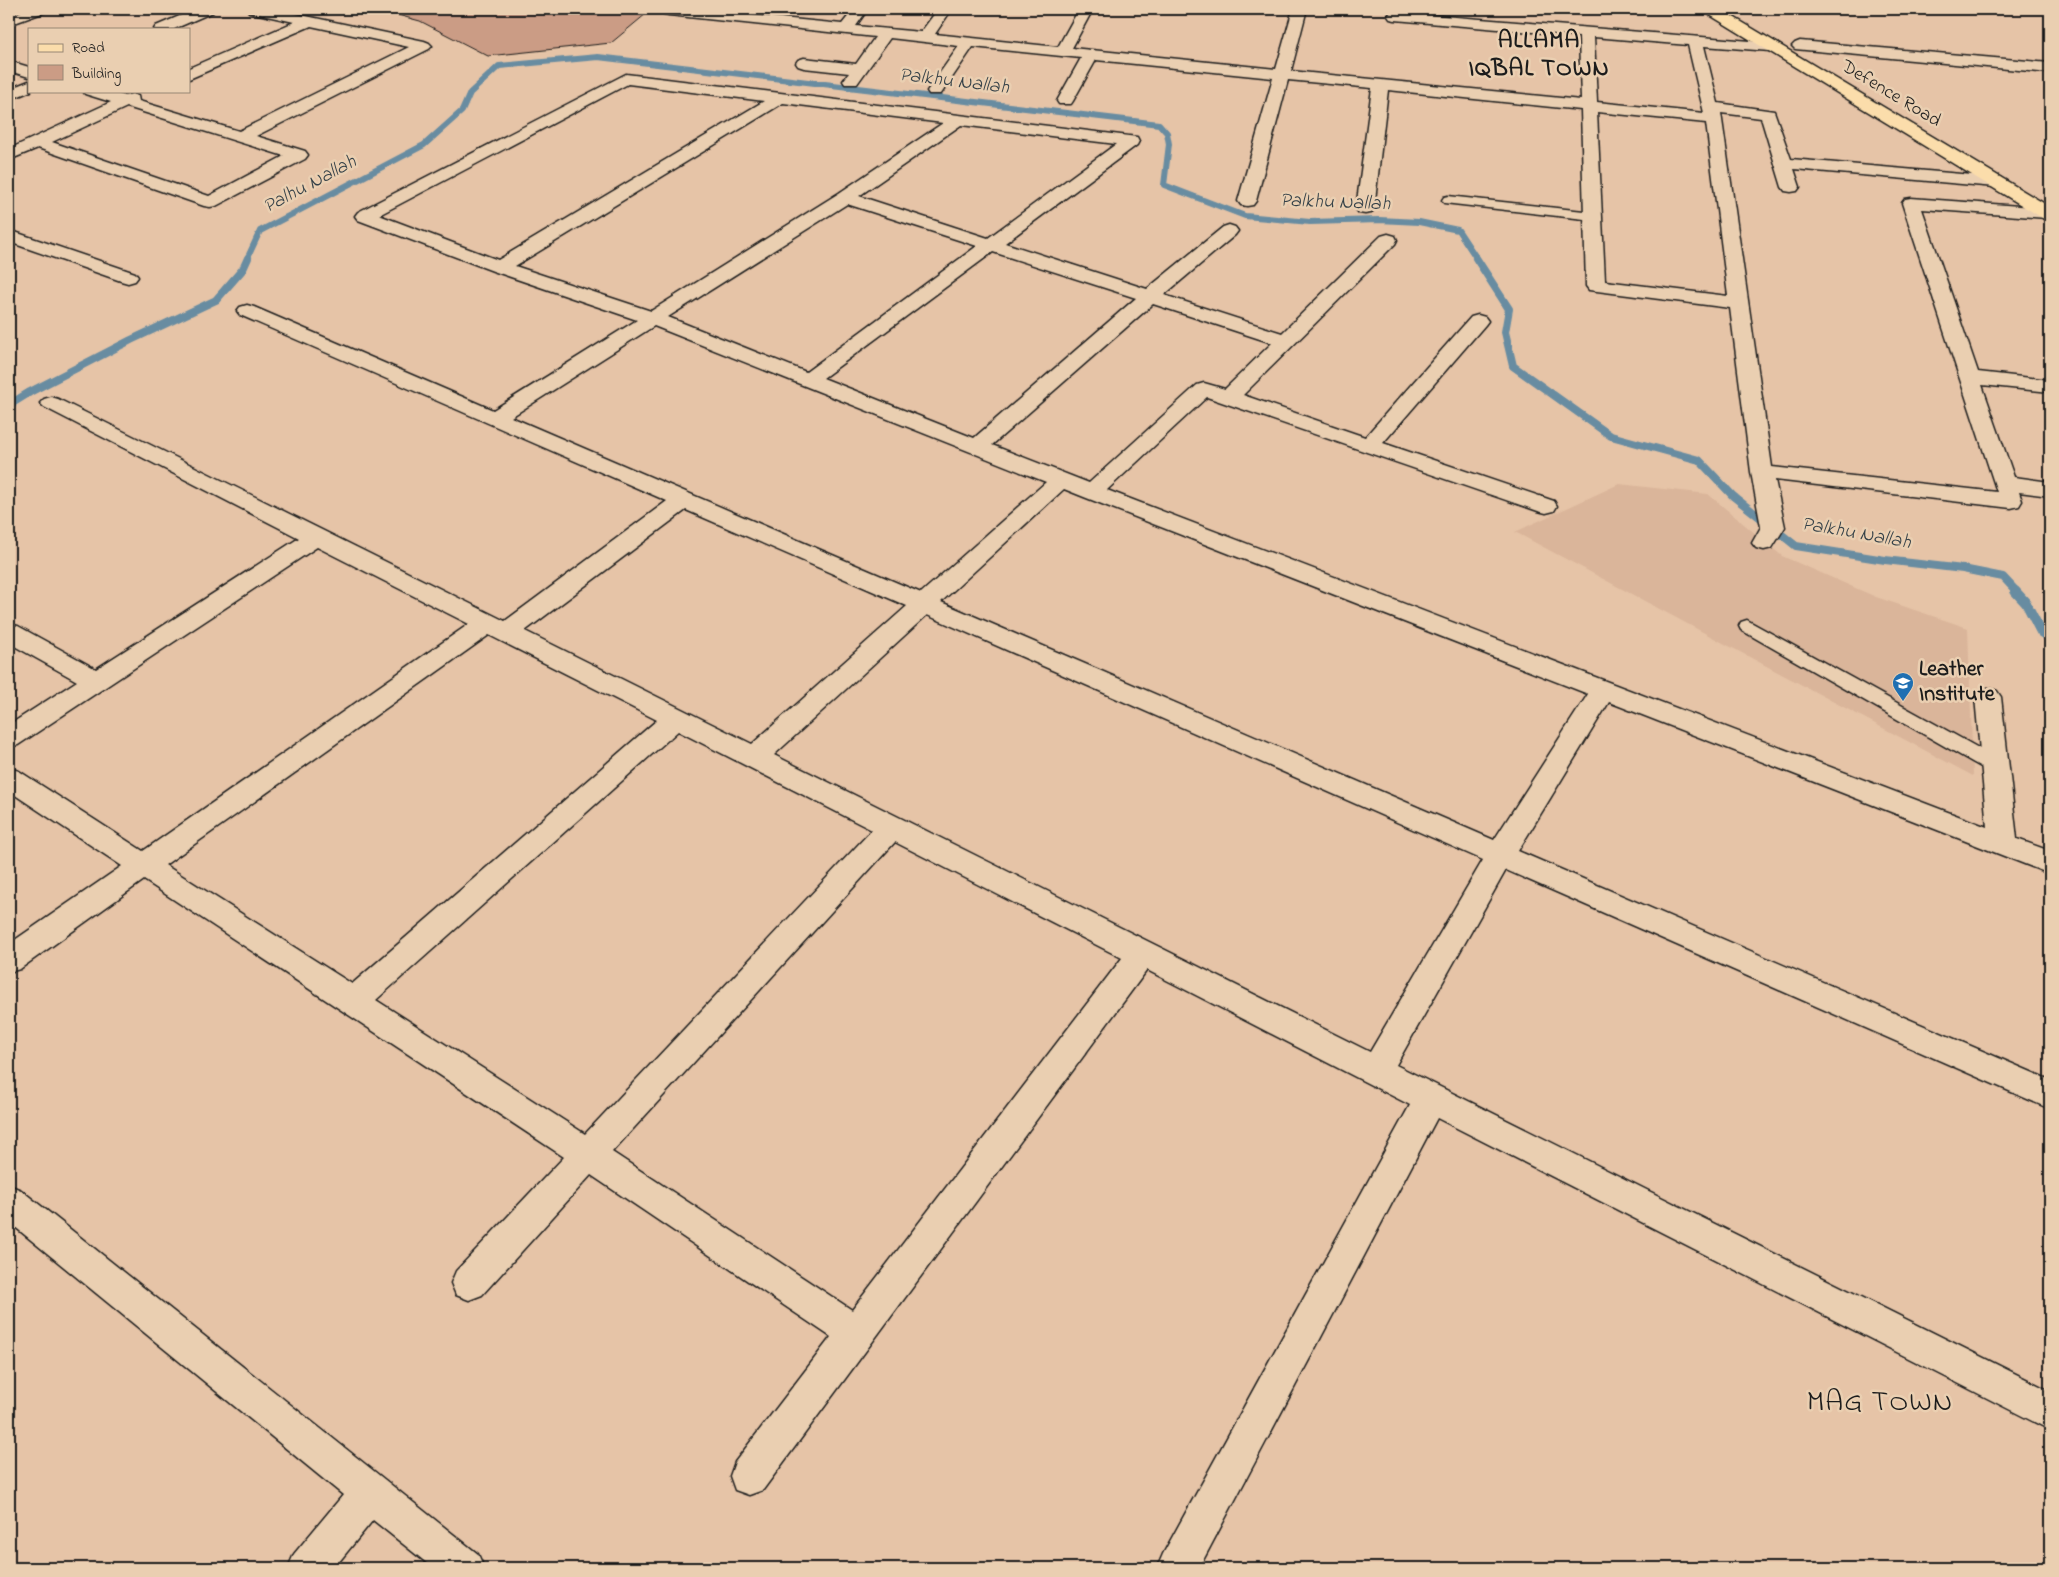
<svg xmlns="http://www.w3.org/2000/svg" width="2059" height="1577" viewBox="0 0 2059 1577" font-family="'Indie Flower',sans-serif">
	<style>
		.built { fill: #dab59a }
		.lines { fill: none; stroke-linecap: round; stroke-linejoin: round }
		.stream-far2 { stroke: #678ca1; stroke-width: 6 }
		.stream-far1 { stroke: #678ca1; stroke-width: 8 }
		.stream { stroke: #678ca1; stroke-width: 10 }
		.building { fill: #cb9c85; stroke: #1c1c1c }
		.service-casing { stroke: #1c1c1c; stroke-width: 3 }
		.minor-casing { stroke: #1c1c1c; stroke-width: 3 }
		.tertiary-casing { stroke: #1c1c1c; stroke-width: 3 }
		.primary-casing { stroke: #1c1c1c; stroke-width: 3 }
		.service { fill: #eacfb1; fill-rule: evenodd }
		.minor { fill: #eacfb1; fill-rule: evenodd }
		.tertiary { fill: #eacfb1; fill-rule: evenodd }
		.primary { fill: #fbddab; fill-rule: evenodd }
		.labels { text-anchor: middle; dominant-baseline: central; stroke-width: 5; stroke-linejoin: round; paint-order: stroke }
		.far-street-label { font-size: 19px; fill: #1c1c1c; stroke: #eacfb1 }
		.far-water-label { font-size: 20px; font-style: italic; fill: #354148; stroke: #eacfb1 }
		.poi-label { font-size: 22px; font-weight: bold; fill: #1c1c1c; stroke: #eacfb1; text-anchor: start }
		.far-district-label { font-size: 24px; font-weight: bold; letter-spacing: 1px; fill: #1c1c1c; stroke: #eacfb1 }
		.near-neighbourhood-label { font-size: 29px; letter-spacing: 1px; fill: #1c1c1c; stroke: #eacfb1 }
	</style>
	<rect width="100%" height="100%" fill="#e6c4a7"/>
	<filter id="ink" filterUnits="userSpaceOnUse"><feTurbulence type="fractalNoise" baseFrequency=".02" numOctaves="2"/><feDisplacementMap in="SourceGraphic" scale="10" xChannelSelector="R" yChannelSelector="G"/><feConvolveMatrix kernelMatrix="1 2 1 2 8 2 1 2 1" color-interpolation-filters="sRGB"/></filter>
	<g filter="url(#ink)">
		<path class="built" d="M1619 484 1708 494 1782 556 1876 597 1968 628 1973 776 1515 532Z"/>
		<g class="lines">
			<path class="stream-far2" d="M247 259 260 231 424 145 462 111 470 93 499 66 598 57 1159 124 1167 133 1169 144 1164 185 1245 216 1310 222 1379 220 1419 222 1458 230 1477 259"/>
			<g class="stream-far1">
				<path d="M1476 258 1509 309 1505 332 1513 366 1611 436 1699 460 1733 496 1796 546 1885 560 1963 569 2003 577 2017 592"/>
				<path d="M9 405 30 392 131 340 216 300 243 269 248 258"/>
			</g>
			<path class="stream" d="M2015 591 2026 603 2041 632 2050 638"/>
		</g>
		<path class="building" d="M382 9H652L611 43 488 56 420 21 379 10Z"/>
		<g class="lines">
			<g class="service-casing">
				<g id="service">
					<path d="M1448 196 1593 212 1599 216 1593 220 1444 203 1442 200 1444 197Z"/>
					<path d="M1747 620 2002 761 2004 766 2002 771 1995 773 1988 771 1741 630 1739 626 1741 622Z"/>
				</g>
			</g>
			<g class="minor-casing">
				<g id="minor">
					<path d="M27 9H47L45 12 9 25V16Z"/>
					<path d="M196 9H215L213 12 174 29H154L156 26Z"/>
					<path d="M247 9H273L424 41 429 43 432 46 429 49 256 136 305 151 308 155 305 159 216 206 210 207 204 206 38 148 9 160V149L111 102 85 94 83 91H109L125 96 132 94 138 96 139 101 239 131 409 47 311 26 189 79V68L294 22 249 12ZM127 107 284 156 209 196 52 142Z"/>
					<path d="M663 9H690L842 24 854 9H868L856 26 921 32 938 9H952L935 34 1058 47 1079 9H1093L1072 48 1276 69 1293 9H1307L1291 71 1581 100 1579 36 1395 20 1390 19 1388 16 1390 13 1395 12 1775 43 1778 46 1775 49 1770 51 1704 46 1718 103 1774 111 1791 159 1995 177 2001 178 2004 182 2001 186 1995 187 1794 169 1800 187 1797 191 1791 192 1785 191 1782 187 1761 118 1721 113 1772 467 1997 492 1902 203 1905 199 1911 198 2047 208H2050V218H2047L1922 209 1978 372 2050 380V392L1982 385 2014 477 2050 482V496L2019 492 2022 501 2019 506 2011 508 1775 480 1785 527 1772 548 1764 550 1756 548 1752 543 1761 527 1751 472 1730 308 1589 290 1586 286 1581 110 1388 90 1374 209 1371 213 1365 214 1359 213 1356 209 1372 88 1288 80 1256 201 1253 205 1247 206 1241 205 1238 201 1273 78 1096 60 1073 101 1071 104H1059L1057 101 1081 58 973 47 941 94H929L927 91 959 46 890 38 857 84H845L843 81 849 73 804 68 798 66 796 63 798 60 804 58 856 64 875 37 669 15 664 14 662 11ZM1594 37 1688 45 1704 113 1597 102ZM1597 112 1706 123 1728 296 1605 281Z"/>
					<path d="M9 61 29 67V77L9 71Z"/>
					<path d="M626 74 1137 137 1139 141 1137 145 1005 243 1147 289 1223 227 1229 225 1235 227 1238 231 1235 235 1164 295 1282 333 1381 236 1388 234 1395 236 1397 240 1395 244 1243 395 1365 437 1471 317 1478 315 1485 317 1488 321 1485 325 1383 443 1554 501 1557 506 1554 511 1546 513 1538 511 1207 397 1107 490 1987 827 1975 697 1979 691 1988 688 1997 691 2001 697 2017 839 2050 851V874L1609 702 1518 851 2050 1080V1109L1506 870 1396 1065 2050 1391V1430L1437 1118 1199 1568H1157L1163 1554 1410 1105 1147 970 763 1490 749 1495 735 1490 730 1476 735 1462 831 1337 591 1175 482 1295 469 1300 456 1295 451 1283 456 1271 564 1157 144 880 20 969 9 972V944L122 866 9 791V768L19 771 143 851 469 624 317 547 18 745 9 747V725L77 681 9 643V624L18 626 96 669 299 538 44 407 40 403 44 399 51 397 58 399 505 621 667 501 240 315 237 311 240 307 247 305 254 307 493 410 637 320 493 271 358 220 355 216 358 212ZM628 84 764 101 498 260 379 215ZM783 103 943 123 839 193 651 311 515 266ZM961 125 1116 144 988 238 859 196ZM847 204 977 246 806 372 668 317ZM993 252 1136 298 974 438 823 378ZM1153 304 1272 343 1225 389 1204 383 1197 385 1089 483 992 445ZM654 326 1046 482 921 593 511 417ZM1064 489 1084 497 1588 694 1494 840 941 602ZM686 510 907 606 752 744 525 631ZM927 615 1483 860 1370 1052 774 755ZM489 635 657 720 352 984 165 865ZM678 731 872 830 585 1134 376 1000ZM895 842 1122 958 852 1310 612 1152Z"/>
					<path d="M29 81V91H31L9 100V89Z"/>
					<path d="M9 230 135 273 138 277 135 281 128 283 121 281 9 242Z"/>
					<path d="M9 1185 21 1190 478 1554 484 1568H433L373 1520 334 1568H288L294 1554 343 1495 9 1222Z"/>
				</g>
			</g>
			<g class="tertiary-casing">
				<path id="tertiary" d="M1800 41 2050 63V73L1795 49 1792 46 1795 43Z"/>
			</g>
			<g class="primary-casing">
				<path id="primary" d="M1703 9H1720L2050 207V220L2044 219 1705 12Z"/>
			</g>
			<use href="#service" class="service"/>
			<use href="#minor" class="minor"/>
			<use href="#tertiary" class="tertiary"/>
			<use href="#primary" class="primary"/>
		</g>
	</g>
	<defs>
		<g id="university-pin" transform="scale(1.125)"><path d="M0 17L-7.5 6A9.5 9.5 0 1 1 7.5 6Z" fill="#1f6fb2" stroke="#eacfb1"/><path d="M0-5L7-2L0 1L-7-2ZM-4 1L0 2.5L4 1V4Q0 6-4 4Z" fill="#fff"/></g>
	</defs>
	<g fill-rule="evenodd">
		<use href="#university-pin" x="1903" y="683"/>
	</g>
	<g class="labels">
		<g class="far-street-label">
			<text transform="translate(1891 94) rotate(31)">Defence Road</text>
		</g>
		<g class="far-water-label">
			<text transform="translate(954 82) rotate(7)">Palkhu Nallah</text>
			<text transform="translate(310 185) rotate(-28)">Palhu Nallah</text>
			<text transform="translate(1335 203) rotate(2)">Palkhu Nallah</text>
			<text transform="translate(1856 534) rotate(10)">Palkhu Nallah</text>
		</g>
		<g class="poi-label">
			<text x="1919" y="670">Leather<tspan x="1919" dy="25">Institute</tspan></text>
		</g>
		<g class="far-district-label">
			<text x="1539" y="41">ALLAMA<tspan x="1539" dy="28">IQBAL TOWN</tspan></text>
		</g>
		<g class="near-neighbourhood-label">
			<text x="1880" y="1403">MAG TOWN</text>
		</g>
	</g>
	<rect width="2059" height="1577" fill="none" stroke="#eacfb1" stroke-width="30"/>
	<rect x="15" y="15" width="2029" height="1547" fill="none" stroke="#1c1c1c" stroke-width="2" filter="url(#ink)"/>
	<rect x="28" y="28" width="162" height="65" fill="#eacfb1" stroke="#988775"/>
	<rect x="38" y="44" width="25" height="8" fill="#fbddab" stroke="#988775"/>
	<text x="72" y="52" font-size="15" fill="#1c1c1c">Road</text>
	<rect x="38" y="65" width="25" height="15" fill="#cb9c85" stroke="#988775"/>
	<text x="72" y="78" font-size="15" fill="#1c1c1c">Building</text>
</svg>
